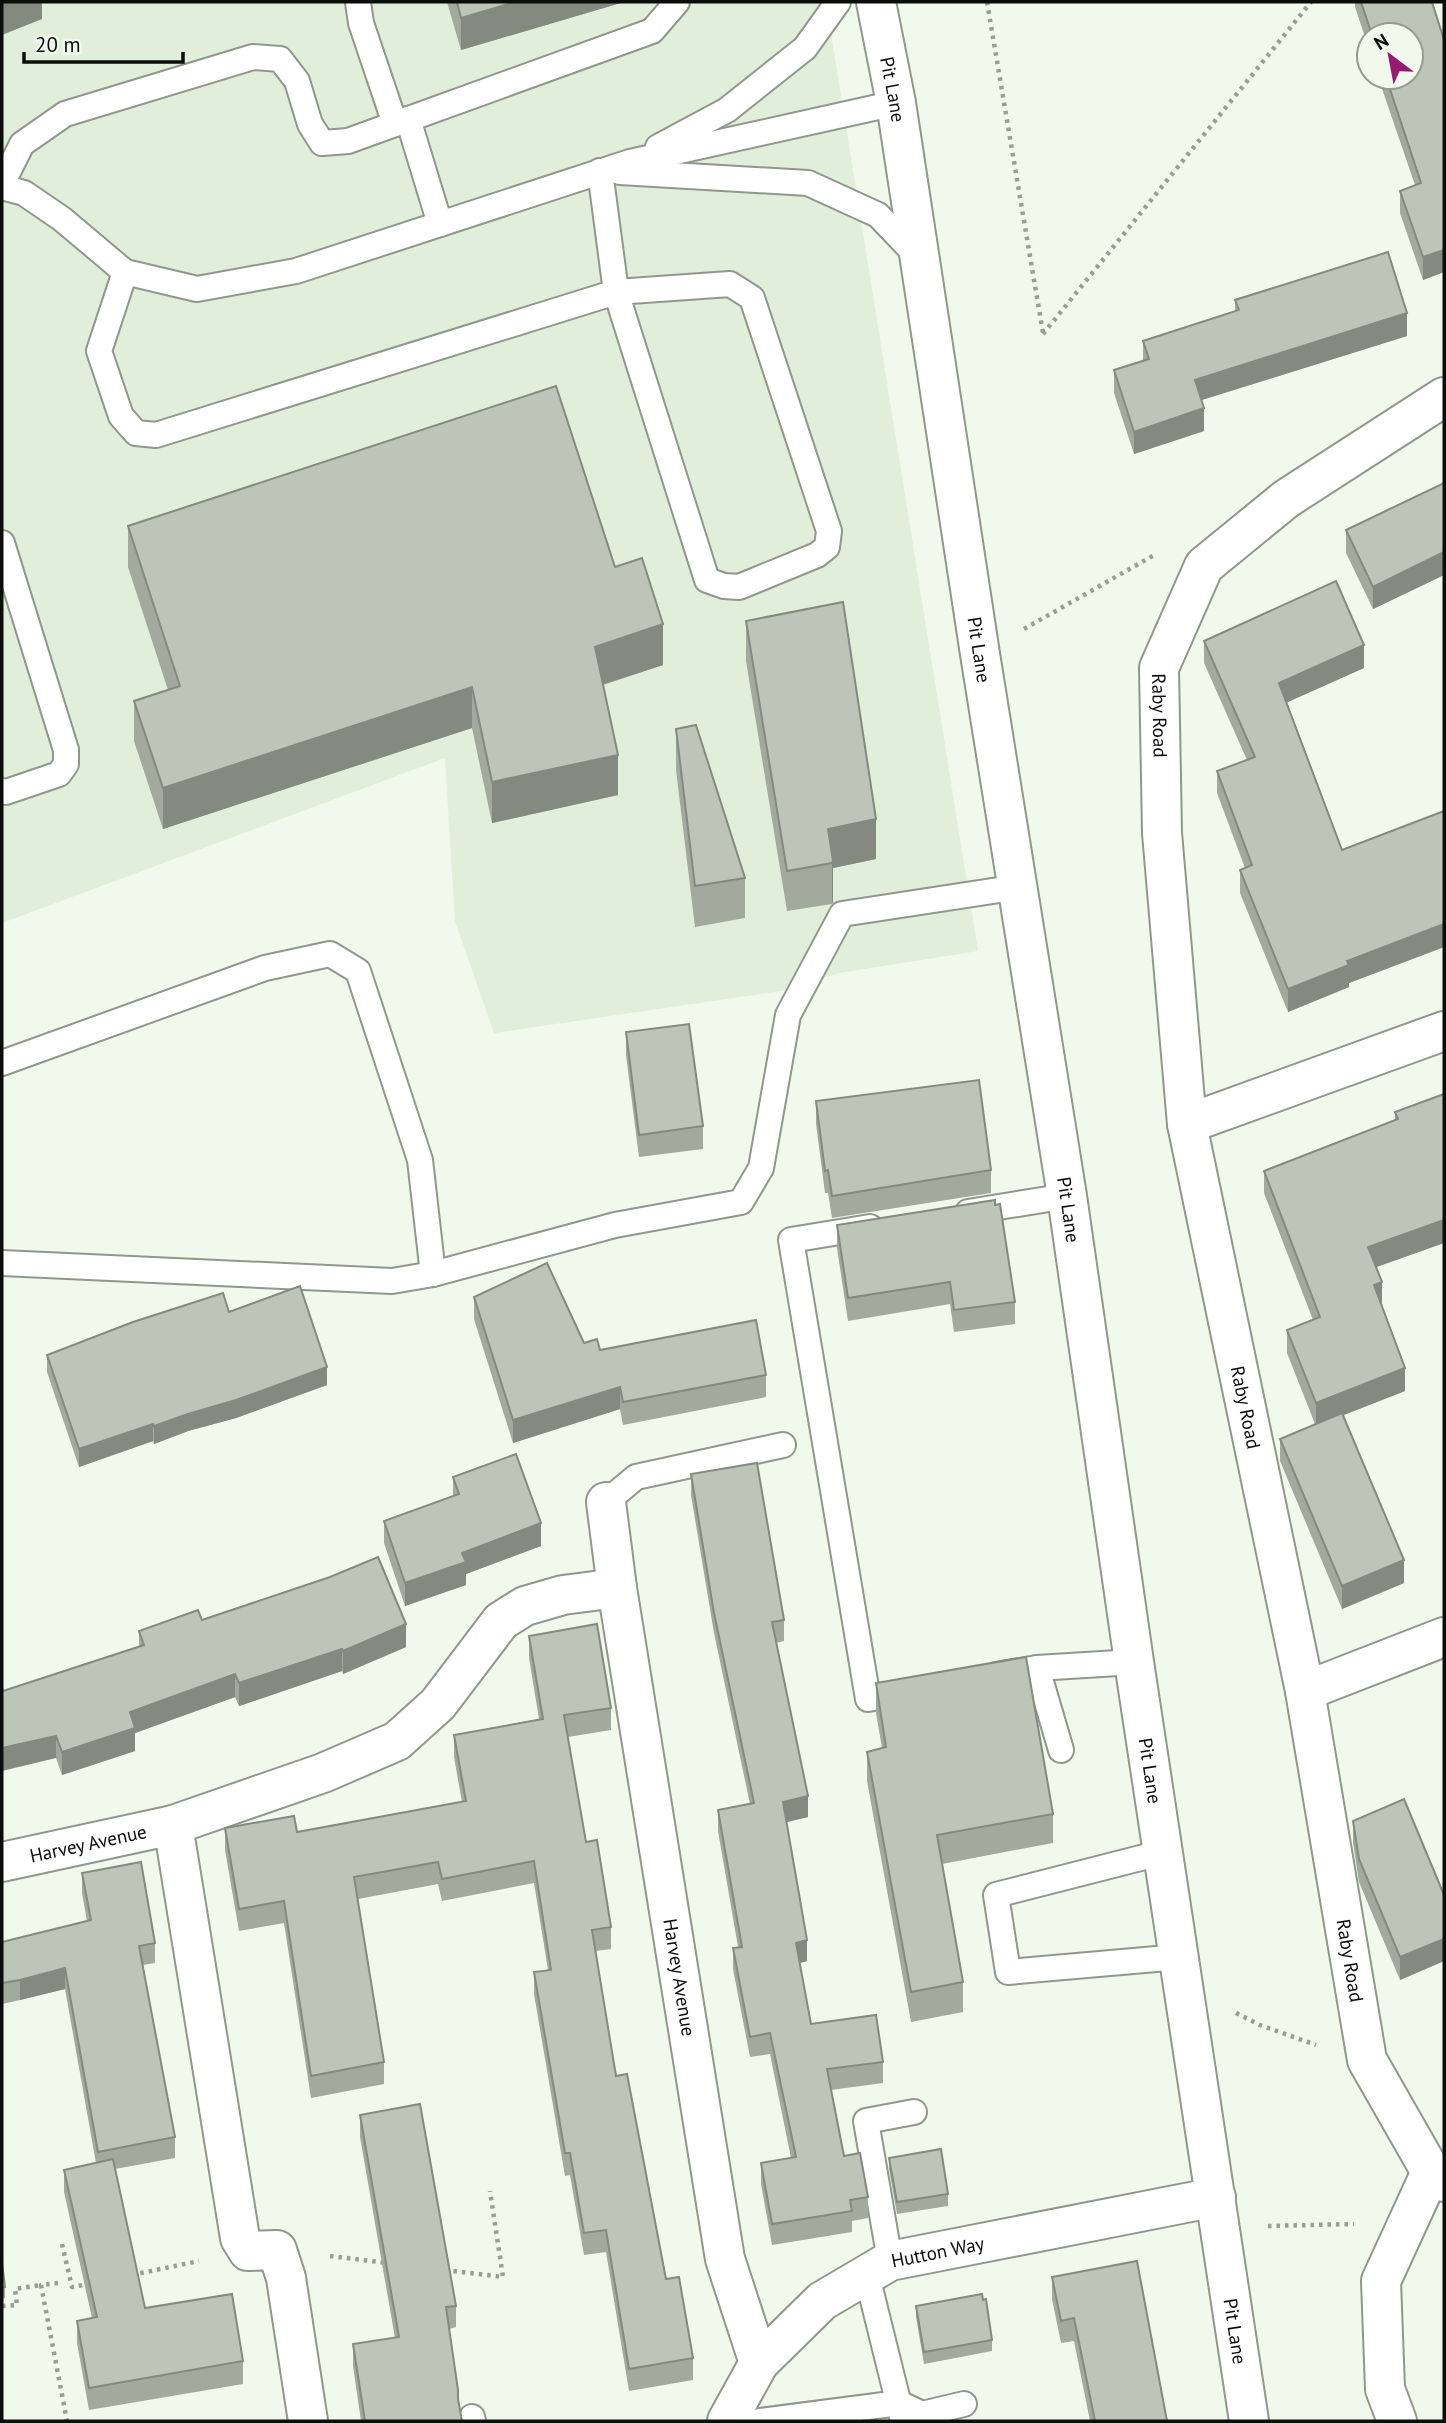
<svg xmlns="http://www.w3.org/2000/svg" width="1446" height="2423" viewBox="0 0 1446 2423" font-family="'PT Sans',sans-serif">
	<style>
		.built { fill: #e1eeda }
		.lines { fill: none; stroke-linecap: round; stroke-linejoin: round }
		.service-casing { stroke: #8f988b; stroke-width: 28 }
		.minor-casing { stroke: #8f988b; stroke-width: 42 }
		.tertiary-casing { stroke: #8f988b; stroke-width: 42 }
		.path { stroke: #979e93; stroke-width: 4.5; stroke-dasharray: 3.5 5; stroke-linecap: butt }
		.service { stroke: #fff; stroke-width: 24 }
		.minor { stroke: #fff; stroke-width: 38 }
		.tertiary { stroke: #fff; stroke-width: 38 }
		.wall { fill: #a2a99d }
		.shaded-wall { fill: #848a80 }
		.building { fill: #bcc5b7; stroke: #848a80; stroke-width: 2 }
		.labels { text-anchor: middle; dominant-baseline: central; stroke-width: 5; stroke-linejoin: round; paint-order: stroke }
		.street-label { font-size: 19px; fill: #0a0d09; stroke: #f0f9eb }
	</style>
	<rect width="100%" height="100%" fill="#f0f9eb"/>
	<path class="built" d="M2 2H826L978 951 839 973 781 991 494 1033 455 921 445 758 2 923Z"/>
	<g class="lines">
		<g class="service-casing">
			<g id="service">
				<path d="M358 2 361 23 395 124 652 31 677 2"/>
				<path d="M408 119 440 224"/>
				<path d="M658 147 727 110 805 48 838 2"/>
				<path d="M620 172 808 183 878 215 919 258"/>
				<path d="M2 184 22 144 65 114 253 57 280 59 297 81 310 124 322 143 348 141 395 124"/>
				<path d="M2 187 24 193 62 219 125 272 197 289 296 271 630 162 896 103"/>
				<path d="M125 272 99 351 121 416 136 433 156 435 616 292 730 284 752 298 829 531 827 547 817 555 739 587 724 586 707 580 616 292 600 171"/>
				<path d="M2 543 66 750V764L59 774 6 792 2 791"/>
				<path d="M2 1063 265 968 330 954 358 971 420 1160 433 1274"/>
				<path d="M968 1212 1067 1196"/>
				<path d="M870 1227 791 1240 868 1699 908 1692"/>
				<path d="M2 1263 392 1281 433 1274 615 1225 741 1202 761 1168 788 1015 842 914 1018 887"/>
				<path d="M606 1502 636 1477 783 1445"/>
				<path d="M1037 1668 1061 1750"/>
				<path d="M996 1675 1037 1668 1134 1662"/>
				<path d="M1164 1852 996 1895 1008 1972 1179 1957"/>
				<path d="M890 2261 866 2121 914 2112"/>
				<path d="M867 2276 902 2417"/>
				<path d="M472 2417 473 2421"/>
				<path d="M760 2421 899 2403 922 2414 964 2404"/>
			</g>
		</g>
		<g class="minor-casing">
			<g id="minor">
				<path id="s1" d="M1444 397 1286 499 1204 566 1159 668 1162 833 1187 1124 1305 1691 1367 2060 1431 2172 1444 2182"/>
				<path d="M1187 1124 1444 1031"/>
				<path id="s2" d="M606 1502 617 1588 725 2259 759 2363"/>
				<path d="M1305 1691 1444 1637"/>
				<path d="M173 1825 240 2238 248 2251 277 2250 286 2278 308 2421"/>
				<path id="s3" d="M2 1862 173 1825 323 1773 397 1741 438 1704 501 1621 525 1606 563 1595 617 1588"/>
				<path id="s4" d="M727 2421 759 2363 822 2301 890 2261 1216 2197"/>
				<path d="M1397 2421 1385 2389 1381 2281 1431 2172"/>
			</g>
		</g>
		<g class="tertiary-casing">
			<g id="tertiary">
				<path id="s5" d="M876 2 896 103 980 654 1067 1196 1134 1662 1249 2421"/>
			</g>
		</g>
		<g class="path">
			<path d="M987 2 1043 333"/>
			<path d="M1043 334 1311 2"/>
			<path d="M1024 629 1156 554"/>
			<path d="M1236 2013 1260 2025 1316 2045"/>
			<path d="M1268 2226 1354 2224"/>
			<path d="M62 2244 72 2287 89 2284"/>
			<path d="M330 2256 387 2263"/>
			<path d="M445 2270 503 2277 490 2191"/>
			<path d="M132 2275 199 2261"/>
			<path d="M58 2283 41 2285 67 2421"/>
			<path d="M2 2306 17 2305 15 2289 41 2285"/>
		</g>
		<use href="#service" class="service"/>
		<use href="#minor" class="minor"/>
		<use href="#tertiary" class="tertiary"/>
	</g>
	<g class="wall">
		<path d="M447 2H624L461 50Z"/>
		<path d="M1355 2H1432L1444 40V272L1423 280 1400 213V191L1415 185 1378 77H1411V35H1369V49L1355 7Z"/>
		<path d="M1235 300 1407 336 1202 400 1204 431 1134 454 1114 393V370L1143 361V341L1235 311Z"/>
		<path d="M1444 483V575L1373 609 1346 553V530Z"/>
		<path d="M128 526 615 567 663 665 603 685 618 795 492 823 472 728 163 829 134 741V701L168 690 128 567Z"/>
		<path d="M746 621 876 859 833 868V902L832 904 787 911 746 661Z"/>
		<path d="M1204 641 1364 668 1287 702 1342 850 1444 812V947L1349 983V987L1288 1012 1240 893V870L1245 868 1217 793V771L1247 760 1204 663Z"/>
		<path d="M676 729 745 878V918L695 927 676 770Z"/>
		<path d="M626 1032 703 1126V1149L639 1157 626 1055Z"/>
		<path d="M1444 1094V1243L1376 1267 1382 1304 1405 1391 1343 1415 1404 1583 1342 1609 1280 1461V1439L1315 1424 1287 1353V1330L1313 1320 1264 1193V1171L1395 1120V1112Z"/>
		<path d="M816 1101 991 1170V1193L832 1218 828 1193H825L816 1124Z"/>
		<path d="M837 1225 1015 1302V1324L954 1332 950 1304 848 1321 837 1248Z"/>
		<path d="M474 1297 600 1350 766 1375V1397L623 1425 620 1409 513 1443 474 1319Z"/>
		<path d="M229 1312 327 1385 236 1418 188 1431 154 1444 153 1441 79 1467 47 1372V1355Z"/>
		<path d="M691 1474 784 1620V1641L776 1643 808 1817 786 1822 807 1961 800 1963 811 2024 883 2062V2083L831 2090 844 2156 868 2197V2218L852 2221V2232L772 2245 761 2184V2163L791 2158 770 2054 750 2057 733 1969V1948L738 1947 718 1831V1810L750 1804 714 1633 691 1495Z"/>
		<path d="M453 1477 541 1546 466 1574V1585L405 1606 384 1543V1521L453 1497Z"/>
		<path d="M202 1620 406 1647 343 1674 342 1671 239 1706 235 1697 135 1733V1751L62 1775 56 1758 3 1691 139 1647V1631Z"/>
		<path d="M529 1636 611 1708V1730L568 1737 586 1842 611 1927V1949L596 1951 616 2076 666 2279 693 2358V2380L629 2391 606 2252 584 2255 570 2175 565 2176 534 1994V1972L548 1970 534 1883 442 1901 438 1884 358 1899 384 2062V2084L311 2098 284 1923 239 1931 225 1850V1828L297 1832 462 1802 454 1757V1735L539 1719 529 1658Z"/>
		<path d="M876 1683 1053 1814V1843L942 1864 963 1982V2012L911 2022 867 1781V1752L882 1748 876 1713Z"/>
		<path d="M1353 1821 1444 1895V1961L1400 1980 1359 1882 1353 1843Z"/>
		<path d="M82 1873 155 1943V1963L143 1965 175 2137V2158L115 2169 145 2308 243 2361V2384L89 2410 77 2343V2321L92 2318 64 2192V2170L96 2163 65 1989 20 2000 2 2004V1942L87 1921 82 1893Z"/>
		<path d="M360 2115 456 2306V2327L449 2329 458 2403 462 2421H361L353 2366V2344L395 2338 360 2137Z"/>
		<path d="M889 2158 948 2194V2206L897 2214 889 2169Z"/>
		<path d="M2 2262 5 2287V2298L2 2299Z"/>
		<path d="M1052 2277 1167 2421H1090L1074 2341 1061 2343 1052 2299Z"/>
		<path d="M916 2306 992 2340V2351L924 2364 916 2317Z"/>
		<path d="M1443 2318H1444V2344L1443 2341Z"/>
	</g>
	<g class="shaded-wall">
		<path d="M2 2H42V19L2 35Z"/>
		<path d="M515 2H624L461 50V18Z"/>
		<path d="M1444 250V272L1423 280V257Z"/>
		<path d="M1407 313V336L1195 402V380Z"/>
		<path d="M1204 408V431L1134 454V432Z"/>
		<path d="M1444 552V575L1373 609V587Z"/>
		<path d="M663 624V665L595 687V647Z"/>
		<path d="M1364 645V668L1279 706V683Z"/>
		<path d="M472 687V728L163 829V788Z"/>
		<path d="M618 755V795L492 823V782Z"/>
		<path d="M876 819V859L833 868V902L832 904V863L828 829Z"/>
		<path d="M1444 924V947L1349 983V987L1288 1012V989L1347 961Z"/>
		<path d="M1444 1220V1243L1368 1270V1247Z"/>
		<path d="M1382 1282V1304L1374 1285Z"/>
		<path d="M327 1367V1385L236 1418 188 1431 154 1444V1426L188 1414Z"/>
		<path d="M1405 1368V1391L1316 1426V1403Z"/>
		<path d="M620 1387V1409L513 1443V1420Z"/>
		<path d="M153 1424V1441L79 1467V1449Z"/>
		<path d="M541 1523V1546L466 1574V1585L405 1606V1583L462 1553Z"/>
		<path d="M1404 1560V1583L1342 1609V1586Z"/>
		<path d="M406 1624V1647L343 1674V1651Z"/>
		<path d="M342 1649V1671L239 1706V1683Z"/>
		<path d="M235 1674V1697L135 1733V1751L62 1775V1752L130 1712Z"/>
		<path d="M56 1736V1758L2 1771V1748Z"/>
		<path d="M808 1796V1817L783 1823V1802Z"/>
		<path d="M1444 1939V1961L1400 1980V1957Z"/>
		<path d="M807 1940V1961L796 1964V1943Z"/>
		<path d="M65 1968V1989L20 2000V1980Z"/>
	</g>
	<g class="building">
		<path d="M457 2H515L461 18Z"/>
		<path d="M1361 2H1432L1444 40V250L1423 257 1400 191 1421 183 1386 77H1411V35H1372Z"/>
		<path d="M1388 252 1407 313 1195 380 1204 408 1134 432 1114 370 1149 359 1143 341 1239 310 1235 300Z"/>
		<path d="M556 386 615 567 642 558 663 624 595 647 618 755 492 782 472 687 163 788 134 701 180 686 128 526Z"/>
		<path d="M1444 483V552L1373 587 1346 530Z"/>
		<path d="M1336 581 1364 645 1279 683 1342 850 1444 811V924L1347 961 1349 965 1288 989 1240 870 1252 865 1217 771 1255 757 1204 641Z"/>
		<path d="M843 602 876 819 828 829 833 861 832 863 787 871 746 621Z"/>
		<path d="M696 725 745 878 695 886 676 729Z"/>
		<path d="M689 1024 703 1126 639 1135 626 1032Z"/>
		<path d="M979 1080 991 1170 832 1196 828 1170 825 1171 816 1101Z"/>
		<path d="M1444 1094V1220L1368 1247 1382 1282 1374 1285 1405 1368 1316 1403 1287 1330 1320 1317 1264 1171 1398 1119 1395 1112Z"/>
		<path d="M995 1200V1205L1000 1204 1015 1302 954 1310 950 1282 848 1298 837 1225Z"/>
		<path d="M547 1263 584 1343 597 1339 600 1350 756 1320 766 1375 623 1402 620 1387 513 1420 474 1297Z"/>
		<path d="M300 1286 327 1367 236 1400 188 1414 154 1426 153 1424 79 1449 47 1355 133 1322 223 1293 229 1312Z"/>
		<path d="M1342 1413 1404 1560 1342 1586 1280 1439Z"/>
		<path d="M516 1454 541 1523 462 1553 466 1562 405 1583 384 1521 459 1494 453 1477Z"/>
		<path d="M757 1463 784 1620 772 1622 808 1796 783 1802 807 1940 796 1943 811 2024 876 2015 883 2062 827 2069 844 2156 860 2153 868 2197 850 2200 852 2211 772 2224 761 2163 796 2157 770 2033 750 2037 733 1948 742 1947 718 1810 754 1803 714 1613 691 1474Z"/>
		<path d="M378 1557 406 1624 343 1651 342 1649 239 1683 235 1674 130 1712 135 1728 62 1752 56 1736 2 1748V1688L3 1691 144 1645 139 1631 198 1610 202 1620 330 1577Z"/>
		<path d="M597 1624 611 1708 564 1715 586 1842 597 1840 611 1927 592 1930 616 2076 627 2074 666 2279 679 2277 693 2358 629 2369 606 2230 584 2233 570 2153H565L534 1972 551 1970 534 1861 442 1879 438 1862 354 1877 384 2062 311 2076 284 1901 239 1909 225 1828 294 1816 297 1832 466 1801 454 1735 543 1719 529 1636Z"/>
		<path d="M1026 1657 1053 1814 937 1835 963 1982 911 1992 867 1752 886 1747 876 1683Z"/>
		<path d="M1404 1799 1444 1895V1939L1400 1957 1359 1859 1353 1821Z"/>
		<path d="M141 1862 155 1943 139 1946 175 2137 98 2152 65 1968 20 1980 2 1983V1942L91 1920 82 1873Z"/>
		<path d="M420 2104 456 2306 446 2307 458 2390V2399L462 2421H365L353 2344 399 2337 360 2115Z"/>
		<path d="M941 2149 948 2194 897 2202 889 2158Z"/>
		<path d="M113 2159 145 2308 232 2294 243 2361 89 2388 77 2321 97 2317 64 2170Z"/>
		<path d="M1137 2261 1167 2421H1095L1074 2318 1061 2321 1052 2277Z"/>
		<path d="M2 2262 5 2287H2Z"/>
		<path d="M982 2294 983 2300 986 2299 992 2340 924 2352 916 2306Z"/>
	</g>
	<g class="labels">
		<g class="street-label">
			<text stroke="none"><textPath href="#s5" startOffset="89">Pit Lane</textPath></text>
			<text stroke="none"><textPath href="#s5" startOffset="656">Pit Lane</textPath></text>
			<text stroke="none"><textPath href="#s1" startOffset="453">Raby Road</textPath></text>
			<text stroke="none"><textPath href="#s5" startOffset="1223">Pit Lane</textPath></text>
			<text stroke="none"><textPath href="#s1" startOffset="1152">Raby Road</textPath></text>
			<text stroke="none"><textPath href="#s5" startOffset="1790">Pit Lane</textPath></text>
			<text stroke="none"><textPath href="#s3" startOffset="88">Harvey Avenue</textPath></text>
			<text stroke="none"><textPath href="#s1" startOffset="1715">Raby Road</textPath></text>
			<text stroke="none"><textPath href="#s2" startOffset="481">Harvey Avenue</textPath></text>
			<text stroke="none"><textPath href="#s4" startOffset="282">Hutton Way</textPath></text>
			<text stroke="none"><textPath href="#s5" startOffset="2357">Pit Lane</textPath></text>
		</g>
	</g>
	<rect width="1446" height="2423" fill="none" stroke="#0a0d09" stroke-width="7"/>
	<g transform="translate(1390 56) rotate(328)"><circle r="33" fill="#f0f9eb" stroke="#949b91" stroke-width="2"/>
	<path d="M0-5L12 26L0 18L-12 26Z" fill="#981971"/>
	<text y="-10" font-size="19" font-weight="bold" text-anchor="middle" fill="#0a0d09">N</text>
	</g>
	<path d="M24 52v10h159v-10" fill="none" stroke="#0a0d09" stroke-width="3.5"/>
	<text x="35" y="52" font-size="21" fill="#0a0d09" stroke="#f0f9eb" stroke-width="5" paint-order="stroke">20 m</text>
</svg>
